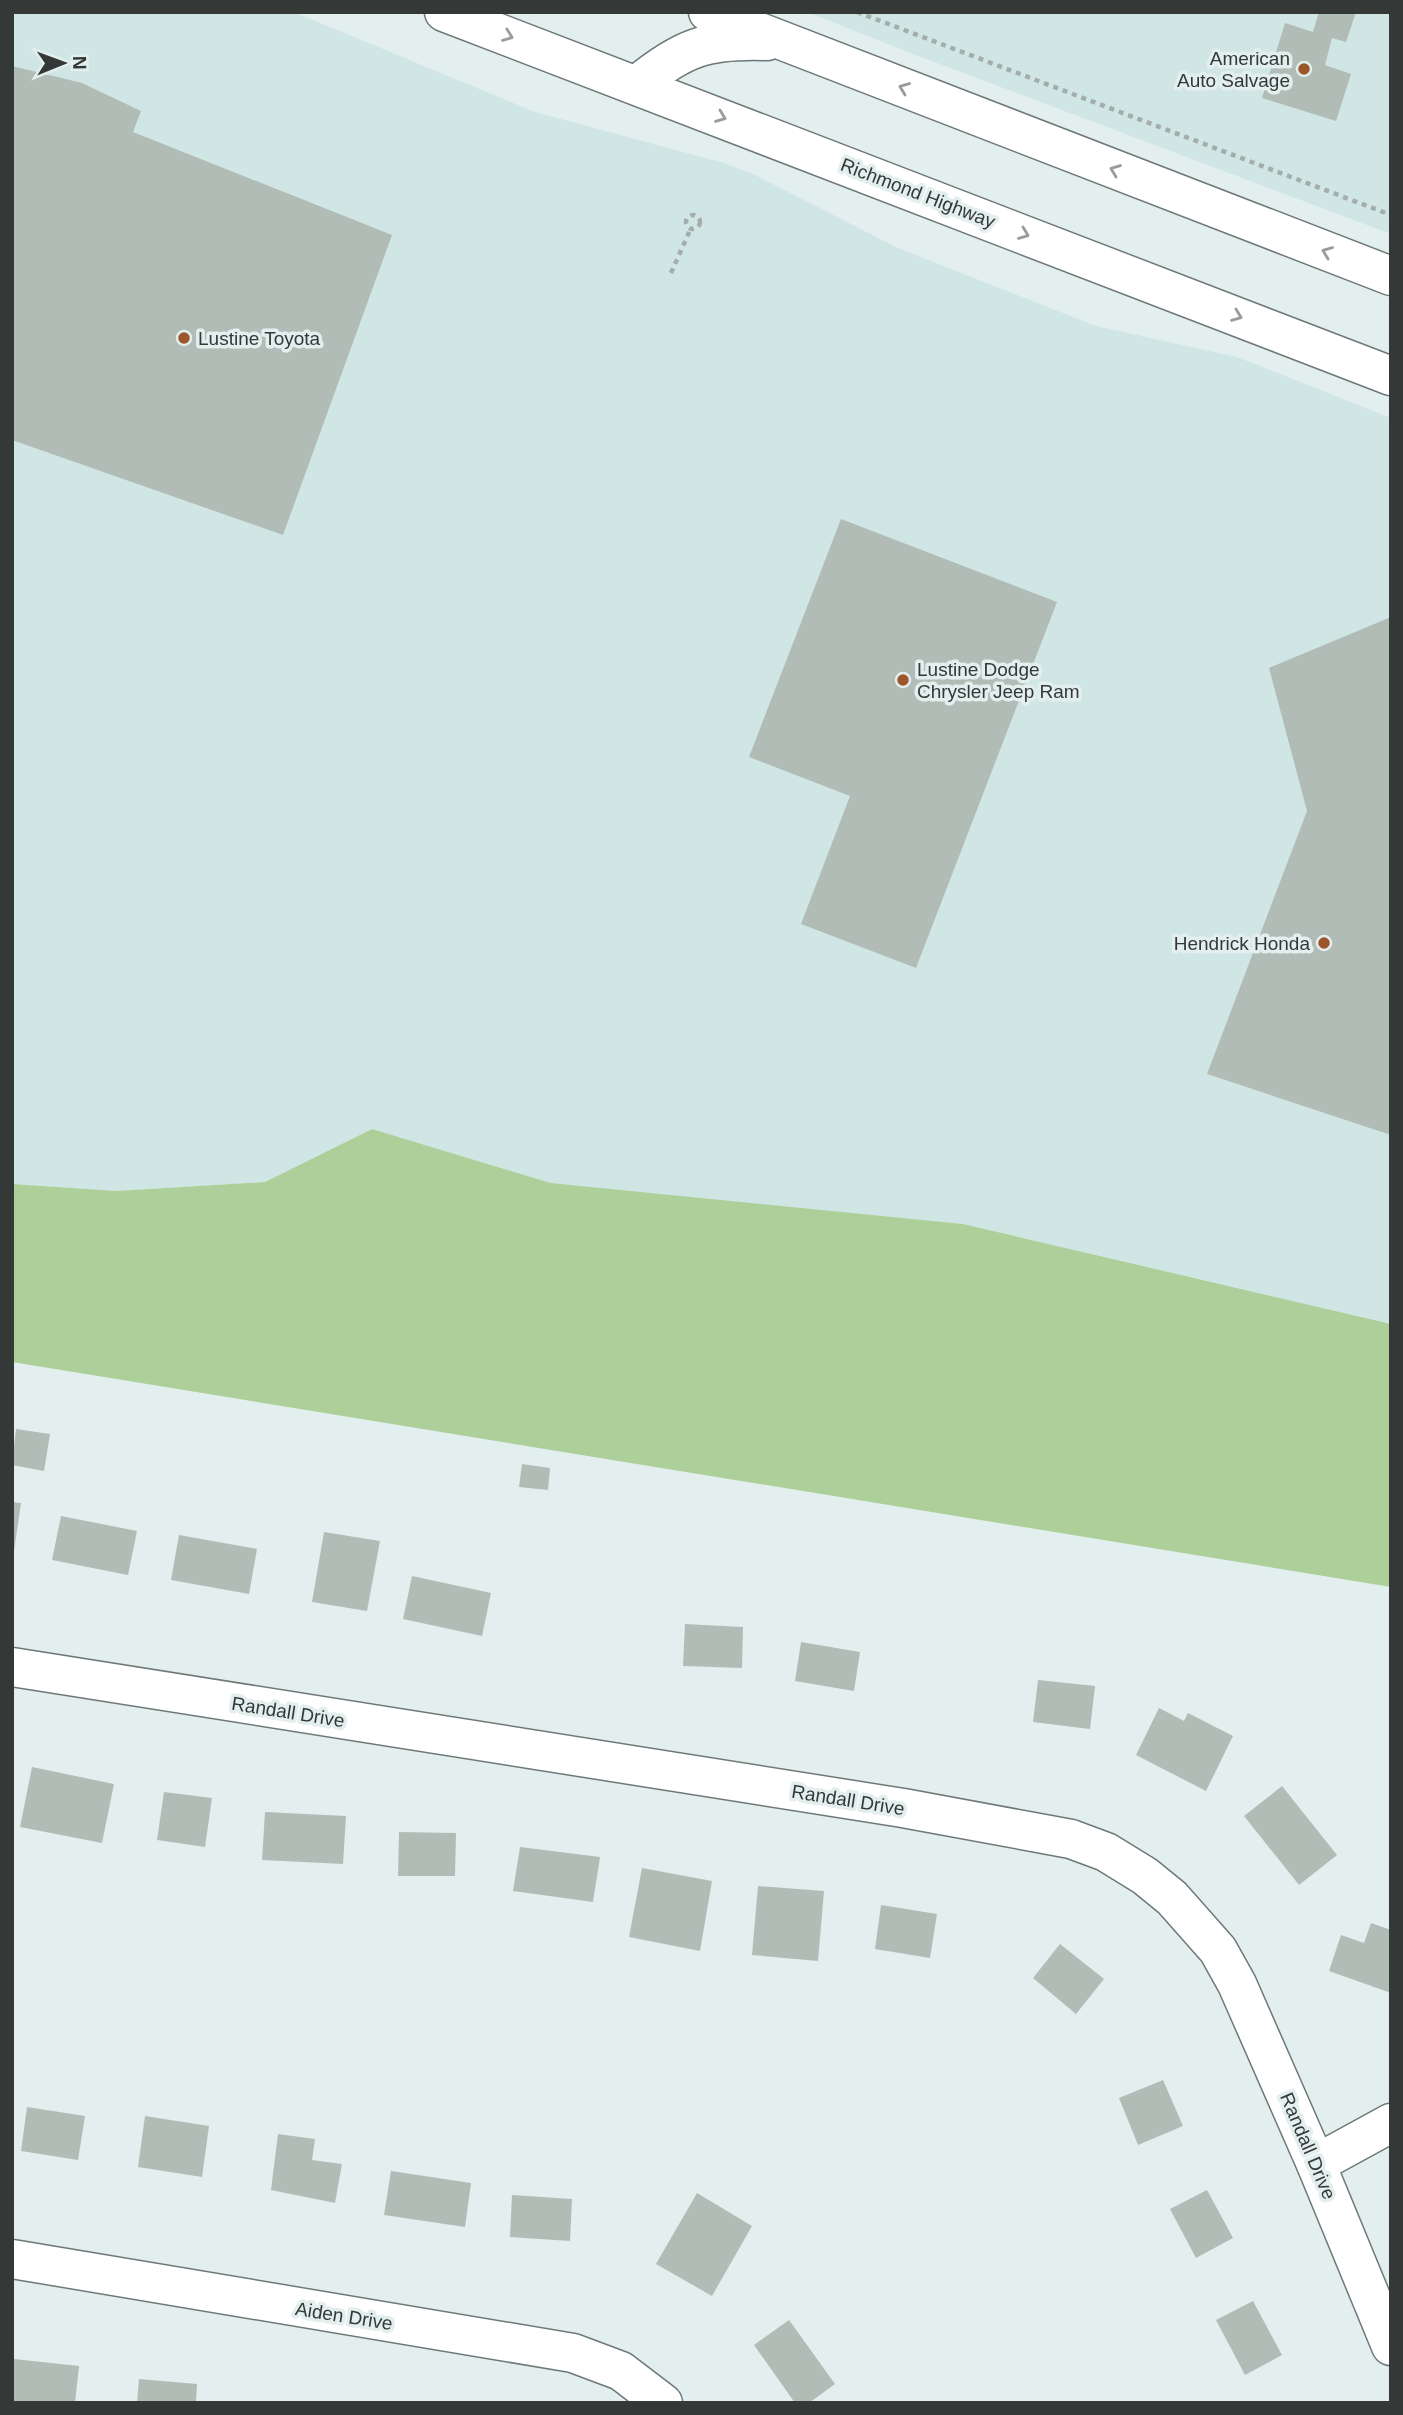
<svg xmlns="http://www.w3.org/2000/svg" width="1403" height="2415" viewBox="0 0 1403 2415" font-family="Helvetica,sans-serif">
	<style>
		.built { fill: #d0e6e4 }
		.green { fill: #add09a }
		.building { fill: #b2bcb7 }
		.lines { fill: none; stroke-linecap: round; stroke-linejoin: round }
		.minor-casing { stroke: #6d7978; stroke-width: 41 }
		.primary-casing { stroke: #6d7978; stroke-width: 41 }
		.path { stroke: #a3adac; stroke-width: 4.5; stroke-dasharray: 5 5; stroke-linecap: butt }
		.minor { stroke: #fff; stroke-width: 38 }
		.primary { stroke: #fff; stroke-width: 38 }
		.oneway { stroke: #9a9c9c }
		.poi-dot { fill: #9b562a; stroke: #e3efee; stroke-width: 2.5 }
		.labels { text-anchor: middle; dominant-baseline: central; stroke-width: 7; stroke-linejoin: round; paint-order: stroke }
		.poi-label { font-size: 19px; fill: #343938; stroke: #e3efee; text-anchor: end }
		.street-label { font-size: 19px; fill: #343938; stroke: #e3efee }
	</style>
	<rect width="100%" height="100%" fill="#e3efee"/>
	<g class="built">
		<path d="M12 12H294L535 112 724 163 755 175 898 248 1096 326 1237 357 1391 418V1324L963 1224 551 1183 372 1129 265 1182 116 1191 12 1184Z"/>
		<path d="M807 12H1391V234L913 54Z"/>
	</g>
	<path class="green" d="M372 1129 551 1183 963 1224 1391 1324V1587L12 1362V1184L116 1191 265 1182Z"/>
	<g class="building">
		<path d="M1319 12H1356L1346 42 1332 38 1325 65 1351 74 1336 121 1262 98 1285 23 1313 32Z"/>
		<path d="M12 66 82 83 141 111 133 132 392 235 283 535 12 440Z"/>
		<path d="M841 519 1057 602 916 968 801 924 850 796 749 757Z"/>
		<path d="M1391 617V1135L1207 1074 1307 811 1269 668Z"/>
		<path d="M16 1429 50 1434 44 1471 12 1465Z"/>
		<path d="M522 1464 550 1468 548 1490 519 1487Z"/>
		<path d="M12 1502 21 1503 14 1551H12Z"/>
		<path d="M61 1516 137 1531 128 1575 52 1560Z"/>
		<path d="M324 1532 380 1541 367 1611 312 1602Z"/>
		<path d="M179 1535 257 1549 249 1594 171 1580Z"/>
		<path d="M412 1576 491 1593 482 1636 403 1619Z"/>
		<path d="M685 1624 743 1627 742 1668 683 1666Z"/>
		<path d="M801 1642 860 1652 854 1691 795 1681Z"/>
		<path d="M1038 1680 1095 1686 1090 1729 1033 1722Z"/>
		<path d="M1159 1708 1184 1721 1188 1713 1233 1736 1206 1791 1136 1755Z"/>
		<path d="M32 1767 114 1784 102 1843 20 1827Z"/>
		<path d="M1282 1786 1337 1855 1299 1885 1244 1816Z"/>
		<path d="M164 1792 212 1798 205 1847 157 1840Z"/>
		<path d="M265 1812 346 1816 343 1864 262 1860Z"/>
		<path d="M399 1832 456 1833 455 1876H398Z"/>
		<path d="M520 1847 600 1857 593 1902 513 1891Z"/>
		<path d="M642 1868 712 1881 700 1951 629 1937Z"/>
		<path d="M758 1886 824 1891 818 1961 752 1955Z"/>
		<path d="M881 1905 937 1914 930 1958 875 1949Z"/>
		<path d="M1371 1923 1391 1930V1993L1329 1971 1341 1935 1364 1943Z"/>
		<path d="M1060 1944 1104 1979 1076 2014 1033 1978Z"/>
		<path d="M1163 2080 1183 2126 1138 2145 1119 2098Z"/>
		<path d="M27 2107 85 2116 78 2160 21 2151Z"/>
		<path d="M145 2116 209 2126 202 2177 138 2167Z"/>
		<path d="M278 2134 315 2139 312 2160 342 2164 335 2203 271 2190Z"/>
		<path d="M391 2171 471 2183 465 2227 384 2215Z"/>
		<path d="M1207 2190 1233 2238 1196 2258 1170 2209Z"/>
		<path d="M697 2193 752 2226 712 2296 656 2264Z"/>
		<path d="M512 2195 572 2199 570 2241 510 2237Z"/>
		<path d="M1253 2301 1282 2355 1245 2375 1216 2320Z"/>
		<path d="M789 2320 835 2384 809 2403H795L754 2345Z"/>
		<path d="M14 2359 79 2366 75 2403H12Z"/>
		<path d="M139 2379 197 2384 196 2403H137Z"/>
	</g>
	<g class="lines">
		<g class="minor-casing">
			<g id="minor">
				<path d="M12 1667 903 1808 1071 1839 1106 1852 1145 1876 1172 1898 1218 1950 1237 1984 1316 2164 1391 2346"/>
				<path d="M1316 2164 1391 2123"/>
				<path d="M12 2259 573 2353 621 2371 663 2403"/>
			</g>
		</g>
		<g class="primary-casing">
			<g id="primary">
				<path d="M444 12 1391 376"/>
				<path d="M708 12 1391 276"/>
				<path d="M637 85C683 47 707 39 767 41"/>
			</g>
		</g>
		<g class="path">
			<path d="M857 12 1391 215"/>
			<circle cx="693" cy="222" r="7"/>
			<path d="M671 273 691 228"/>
		</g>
		<use href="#minor" class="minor"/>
		<use href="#primary" class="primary"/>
	</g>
	<defs><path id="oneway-chevron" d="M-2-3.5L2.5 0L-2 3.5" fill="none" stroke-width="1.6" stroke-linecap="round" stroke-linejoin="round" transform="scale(1.75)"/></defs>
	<g class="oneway">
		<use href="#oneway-chevron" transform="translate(508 36) rotate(21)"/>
		<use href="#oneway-chevron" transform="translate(904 88) rotate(-159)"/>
		<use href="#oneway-chevron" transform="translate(721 117) rotate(21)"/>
		<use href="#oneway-chevron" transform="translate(1115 170) rotate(-159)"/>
		<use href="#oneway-chevron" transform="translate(1024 234) rotate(21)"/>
		<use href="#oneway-chevron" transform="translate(1327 252) rotate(-159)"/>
		<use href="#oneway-chevron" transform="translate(1237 316) rotate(21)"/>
	</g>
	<g class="poi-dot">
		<circle cx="1304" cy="69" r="7"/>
		<circle cx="184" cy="338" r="7"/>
		<circle cx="903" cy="680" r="7"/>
		<circle cx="1324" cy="943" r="7"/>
	</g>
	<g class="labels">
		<g class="poi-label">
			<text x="1290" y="58">American<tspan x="1290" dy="22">Auto Salvage</tspan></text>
			<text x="198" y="338" text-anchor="start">Lustine Toyota</text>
			<text x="917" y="669" text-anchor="start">Lustine Dodge<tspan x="917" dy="22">Chrysler Jeep Ram</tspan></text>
			<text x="1310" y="943">Hendrick Honda</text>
		</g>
		<g class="street-label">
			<text transform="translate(918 193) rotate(21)">Richmond Highway</text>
			<text transform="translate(288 1712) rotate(9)">Randall Drive</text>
			<text transform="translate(848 1800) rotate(9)">Randall Drive</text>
			<text transform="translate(1308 2146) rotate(67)">Randall Drive</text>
			<text transform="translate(344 2316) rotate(9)">Aiden Drive</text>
		</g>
	</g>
	<rect width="1403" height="2415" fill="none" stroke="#343938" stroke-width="28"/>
	<g transform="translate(63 63) rotate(89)" stroke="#e3efee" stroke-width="5" paint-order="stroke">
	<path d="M0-5L12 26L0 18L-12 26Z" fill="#343938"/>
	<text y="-10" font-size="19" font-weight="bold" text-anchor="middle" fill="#343938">N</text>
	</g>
</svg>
